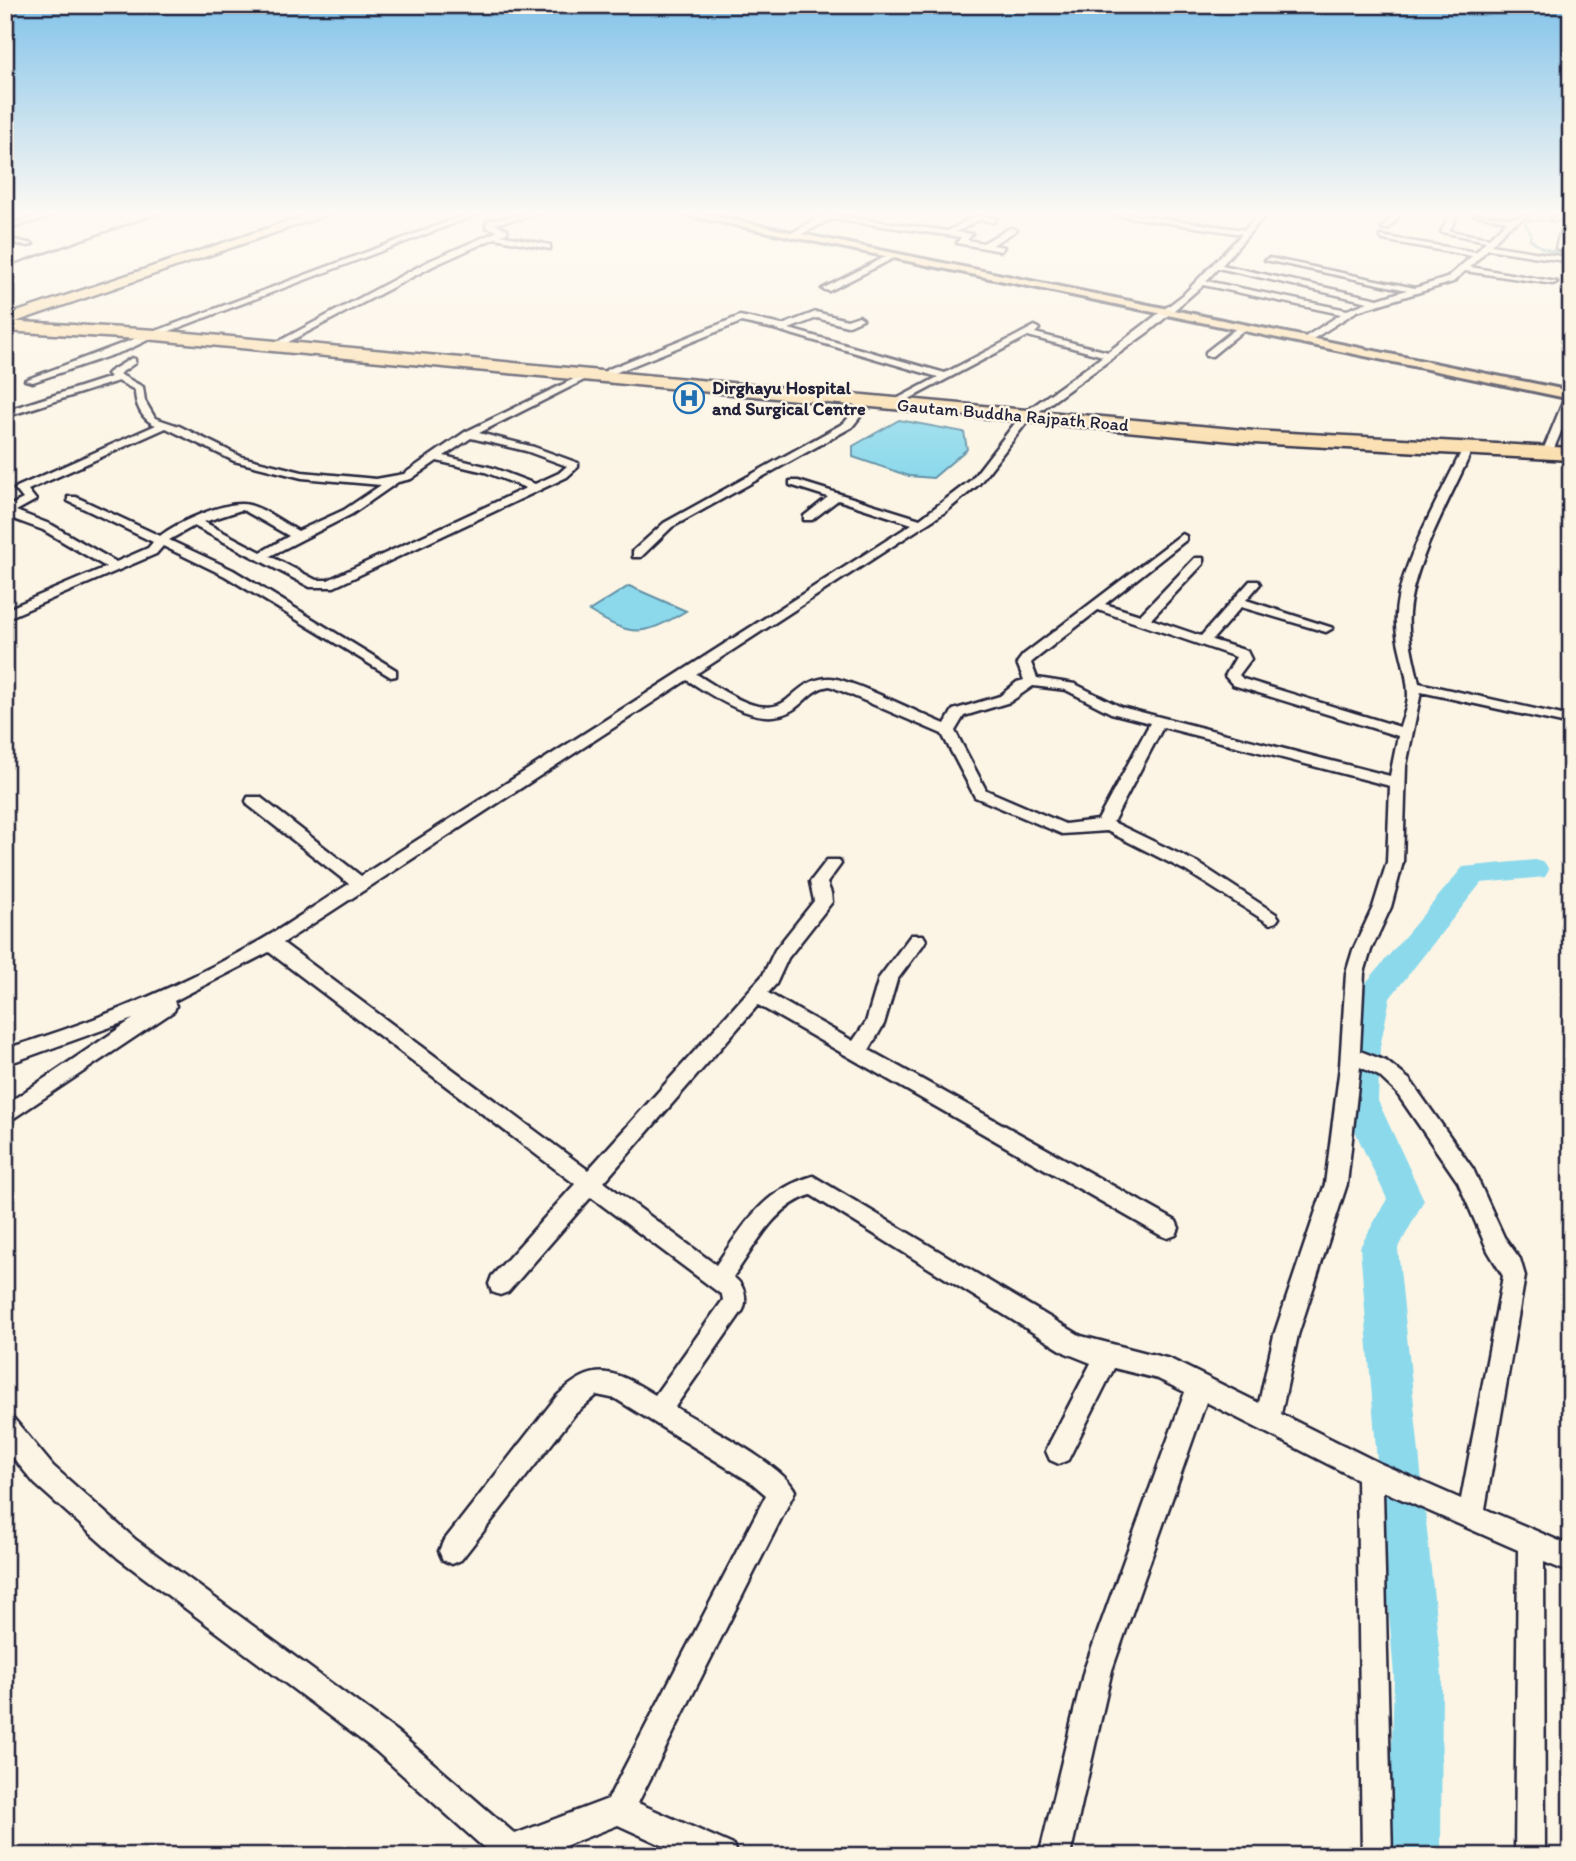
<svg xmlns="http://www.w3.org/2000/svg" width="1576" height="1861" viewBox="0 0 1576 1861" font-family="Itim,sans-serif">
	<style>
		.water { fill: #8cd9ec; stroke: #6290a5; stroke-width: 2 }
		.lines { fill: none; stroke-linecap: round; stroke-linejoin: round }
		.stream { stroke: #6290a5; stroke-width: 2.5 }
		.river { fill: #8cd9ec; fill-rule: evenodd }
		.street-casing { stroke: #22223b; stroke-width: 5 }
		.primary-casing { stroke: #22223b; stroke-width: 6 }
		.highway-casing { stroke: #22223b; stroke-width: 5 }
		.street { fill: #fcf5e5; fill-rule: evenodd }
		.primary { fill: #faddab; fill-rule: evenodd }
		.highway { fill: #faddab; fill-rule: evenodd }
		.rail { stroke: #22223b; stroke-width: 2.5 }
		.labels { text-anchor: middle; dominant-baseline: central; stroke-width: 5; stroke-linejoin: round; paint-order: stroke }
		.far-poi-label { font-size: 18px; font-weight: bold; fill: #22223b; stroke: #fcf5e5; text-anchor: start }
		.far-street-label { font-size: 18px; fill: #22223b; stroke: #fcf5e5 }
	</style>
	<rect width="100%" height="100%" fill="#fcf5e5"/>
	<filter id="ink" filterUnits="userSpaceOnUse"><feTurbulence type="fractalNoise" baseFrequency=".0143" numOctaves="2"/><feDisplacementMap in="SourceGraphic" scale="14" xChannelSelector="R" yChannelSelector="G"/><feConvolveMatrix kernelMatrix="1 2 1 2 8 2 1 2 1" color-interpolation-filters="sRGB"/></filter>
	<g filter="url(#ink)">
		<g class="water">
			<path d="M899 420 964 432 967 449 933 478 909 476 853 457V446Z"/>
			<path d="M629 586 686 611C642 637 632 637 589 611Z"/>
		</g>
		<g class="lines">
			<path class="stream" d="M1571 222 1529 220 1525 224 1531 233 1530 239 1542 248 1571 256"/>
			<path class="river" d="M1535 860 1545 863 1549 870 1545 877 1481 883 1390 998 1380 1047 1378 1101 1424 1200 1398 1249 1442 1676 1441 1856H1389L1394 1676 1360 1247 1387 1199C1373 1168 1355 1136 1345 1103 1339 1083 1353 1005 1364 985L1463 867Z"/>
			<g class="street-casing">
				<g id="street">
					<path d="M46 214H58L5 230V226Z"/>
					<path d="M468 214H479L154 337 127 350 33 382 25 380Z"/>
					<path d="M524 214H539L494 224 507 229V233L501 235 550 245V249L495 238 435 265 277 348 270 346 429 261 498 231 486 227 487 221Z"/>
					<path d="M1110 214H1129L1245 230 1258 214H1266L1222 265 1378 299 1407 290 1265 260 1269 258 1415 288 1447 278 1472 256 1383 240 1380 236 1476 252 1486 241 1441 232 1450 214H1458L1449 231 1489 238 1507 221 1472 214 1513 218 1531 214 1508 227 1491 245 1571 258V262L1488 249 1470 267 1557 282 1553 284 1465 271 1453 282 1357 311 1305 344 1302 343V339L1341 314 1203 285 1151 330 1030 418 979 484 948 510 696 674C720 688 762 722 788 699 801 688 811 678 830 678 848 678 923 715 945 724L953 710 1000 696 1017 682 1024 680 1017 663 1023 655 1182 534 1186 536V540L1105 604 1140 615 1195 558H1203V564L1151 619 1201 636 1250 581H1258L1260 584 1246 600 1333 628 1326 632 1241 607 1212 640 1247 651 1251 659 1239 675 1243 679 1400 727C1403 717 1408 705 1408 695 1408 668 1394 643 1396 615 1398 567 1441 495 1462 450L1471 448 1472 450C1452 496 1413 563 1409 613 1407 636 1414 660 1419 683L1571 717V725L1421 692 1406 766 1403 862 1391 907 1371 950 1364 973 1360 1051 1386 1061 1410 1080 1473 1169 1504 1237 1520 1259 1525 1276 1485 1509 1571 1546V1573L1544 1562 1545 1856H1515L1518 1550 1383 1491 1392 1856H1362L1357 1479 1206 1402 1112 1670 1070 1856H1039L1084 1670 1185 1392 1158 1379 1114 1368 1068 1460 1059 1464 1050 1460 1046 1451 1050 1442 1091 1363 1066 1353 811 1195C774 1206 754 1248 733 1277 744 1284 748 1298 743 1310L675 1407C702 1424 784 1465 795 1491L638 1803 733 1845 737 1856H686L618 1825 539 1856H493L376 1751 118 1558 35 1484 5 1448V1416L14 1419 53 1466 136 1540 396 1731 515 1834 608 1799 766 1495 752 1483 616 1399 597 1395 575 1414 461 1560 452 1564 443 1560 439 1551 443 1542 557 1396C594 1360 615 1370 655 1395L723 1300 722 1295 591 1197 508 1292 500 1295 492 1292 489 1284 492 1276 575 1184 269 952 174 1001 176 1006 174 1011 5 1124V1105L133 1019 5 1065V1049C95 1022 182 986 263 939 292 922 320 902 349 884L248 805 246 801 248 797H260L361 876 912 524 838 500 812 520H804V516L828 497 790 485V481H798L920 519 971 480 1022 414 1103 356 1028 336 894 407 891 406V402L938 377 774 329 741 322 612 374H606V370L740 316 782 325 816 312 847 320 859 316 863 319 847 326 817 318 789 329 945 373 1035 326 1039 329 1035 333 1108 352 1183 295 1242 234ZM1218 268 1368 302 1347 310 1206 281ZM1098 610 1236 657 1225 676 1233 685 1398 736 1390 776 1121 707 1075 684 1037 678 1031 663 1033 661ZM687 680C715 697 761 731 794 709 807 700 813 688 830 686L942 734 975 797 1062 834 1107 831 1186 871 1270 924 1276 922 1279 918 1276 914 1198 863 1113 822 1163 727 1390 786 1387 862 1373 907 1353 950 1346 973 1340 1066 1325 1184 1274 1335 1259 1403 1170 1359 1081 1336 813 1176C762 1191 745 1224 716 1265L604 1182 758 1005 1160 1235 1168 1238 1176 1235 1179 1228 1176 1221 869 1050 884 1024 897 980 923 945 926 940 923 935H911L879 978 866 1022 853 1041 768 993 776 984 788 958 832 902 831 893 827 883 841 864 839 860H827L810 882 814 901 775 950 763 975 588 1170 283 943ZM1033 686 1066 690 1111 713 1150 723 1098 820 1065 824 986 790 955 731 964 716 1010 702ZM1360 1067 1379 1076 1396 1092 1458 1182 1488 1251 1503 1276 1461 1499 1379 1463 1281 1414 1298 1335 1347 1184Z"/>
					<path d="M1393 214H1401L1388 229H1382Z"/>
					<path d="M1561 214H1571L1554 221 1550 219Z"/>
					<path d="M832 215 948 231 975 216 997 218 994 222 979 220 956 232 972 234 967 240 983 243 1010 228 1017 230 992 245 1004 247 1001 251 957 243 961 237 832 219 794 238 787 236 821 216Z"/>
					<path d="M1560 233H1571V237H1566L1564 247 1571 250V255L1556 248Z"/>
					<path d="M5 238 33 244 29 246 5 242Z"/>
					<path d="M889 255 896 257 829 291 822 289Z"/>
					<path d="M1238 327 1245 329 1212 356H1206V352Z"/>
					<path d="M132 358 135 359V363L119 374 143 387 145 401 155 418 179 426 242 457 302 472 376 479 404 474 465 432 586 373 594 375 479 433 534 447 578 463V467L567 477 334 587H310L194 526 169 540 233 570 396 670V676L391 677 225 576 163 546 156 554 5 619V610L106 567 43 530 5 516V508L23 499 15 489 17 487 156 425C142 420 135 405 135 390L118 381 5 417V411L111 377 107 374 109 372ZM166 428 234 461 302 478 381 485 344 510 298 531C283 523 266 509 249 505 228 499 176 523 160 536L76 497H68V501L153 542 148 548 116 562 52 525 16 511 36 500 28 490ZM471 438 526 451 567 466 559 473 535 484 493 468 444 456ZM437 461 485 472 526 488 328 580H316L270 556 352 514 398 482 411 479ZM241 510 245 511 289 536 261 552 204 522Z"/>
					<path d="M1571 392V408L1552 453 1543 455 1542 453 1566 395Z"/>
					<path d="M860 398 868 400 864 412 852 427 672 527 641 557H633V551L664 523 844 423 854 411Z"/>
				</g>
			</g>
			<g class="primary-casing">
				<path id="primary" d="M682 214H703L1571 391V399Z"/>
			</g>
			<g class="highway-casing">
				<g id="highway">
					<path d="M310 214H329L21 320 16 322 8 317 11 314Z"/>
					<path d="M5 321 156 330 1254 431 1571 448V460L1254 443 156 340 5 331Z"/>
				</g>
			</g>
			<use href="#street" class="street"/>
			<use href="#primary" class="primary"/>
			<use href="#highway" class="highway"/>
			<path class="rail" d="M5 267 158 214"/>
		</g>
	</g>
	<linearGradient id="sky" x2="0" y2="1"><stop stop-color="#83c3ea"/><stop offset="0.45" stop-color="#fefaf3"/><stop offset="1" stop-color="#fefaf3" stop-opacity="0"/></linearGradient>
	<rect width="1576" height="475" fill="url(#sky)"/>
	<defs>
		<g id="hospital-ring" transform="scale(1.575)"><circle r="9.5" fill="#fcf5e5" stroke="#1f6fb2" stroke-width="1.5"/><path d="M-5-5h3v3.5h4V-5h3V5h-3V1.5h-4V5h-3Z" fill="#1f6fb2"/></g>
	</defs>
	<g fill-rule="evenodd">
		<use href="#hospital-ring" x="689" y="398"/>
	</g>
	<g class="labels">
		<g class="far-poi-label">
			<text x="712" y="388">Dirghayu Hospital<tspan x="712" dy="21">and Surgical Centre</tspan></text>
		</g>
		<g class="far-street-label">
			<text transform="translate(1013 415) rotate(5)">Gautam Buddha Rajpath Road</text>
		</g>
	</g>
	<rect width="1576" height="1861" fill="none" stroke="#fcf5e5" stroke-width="28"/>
	<rect x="14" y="14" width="1548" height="1833" fill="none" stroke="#22223b" stroke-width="2.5" filter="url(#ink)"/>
</svg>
